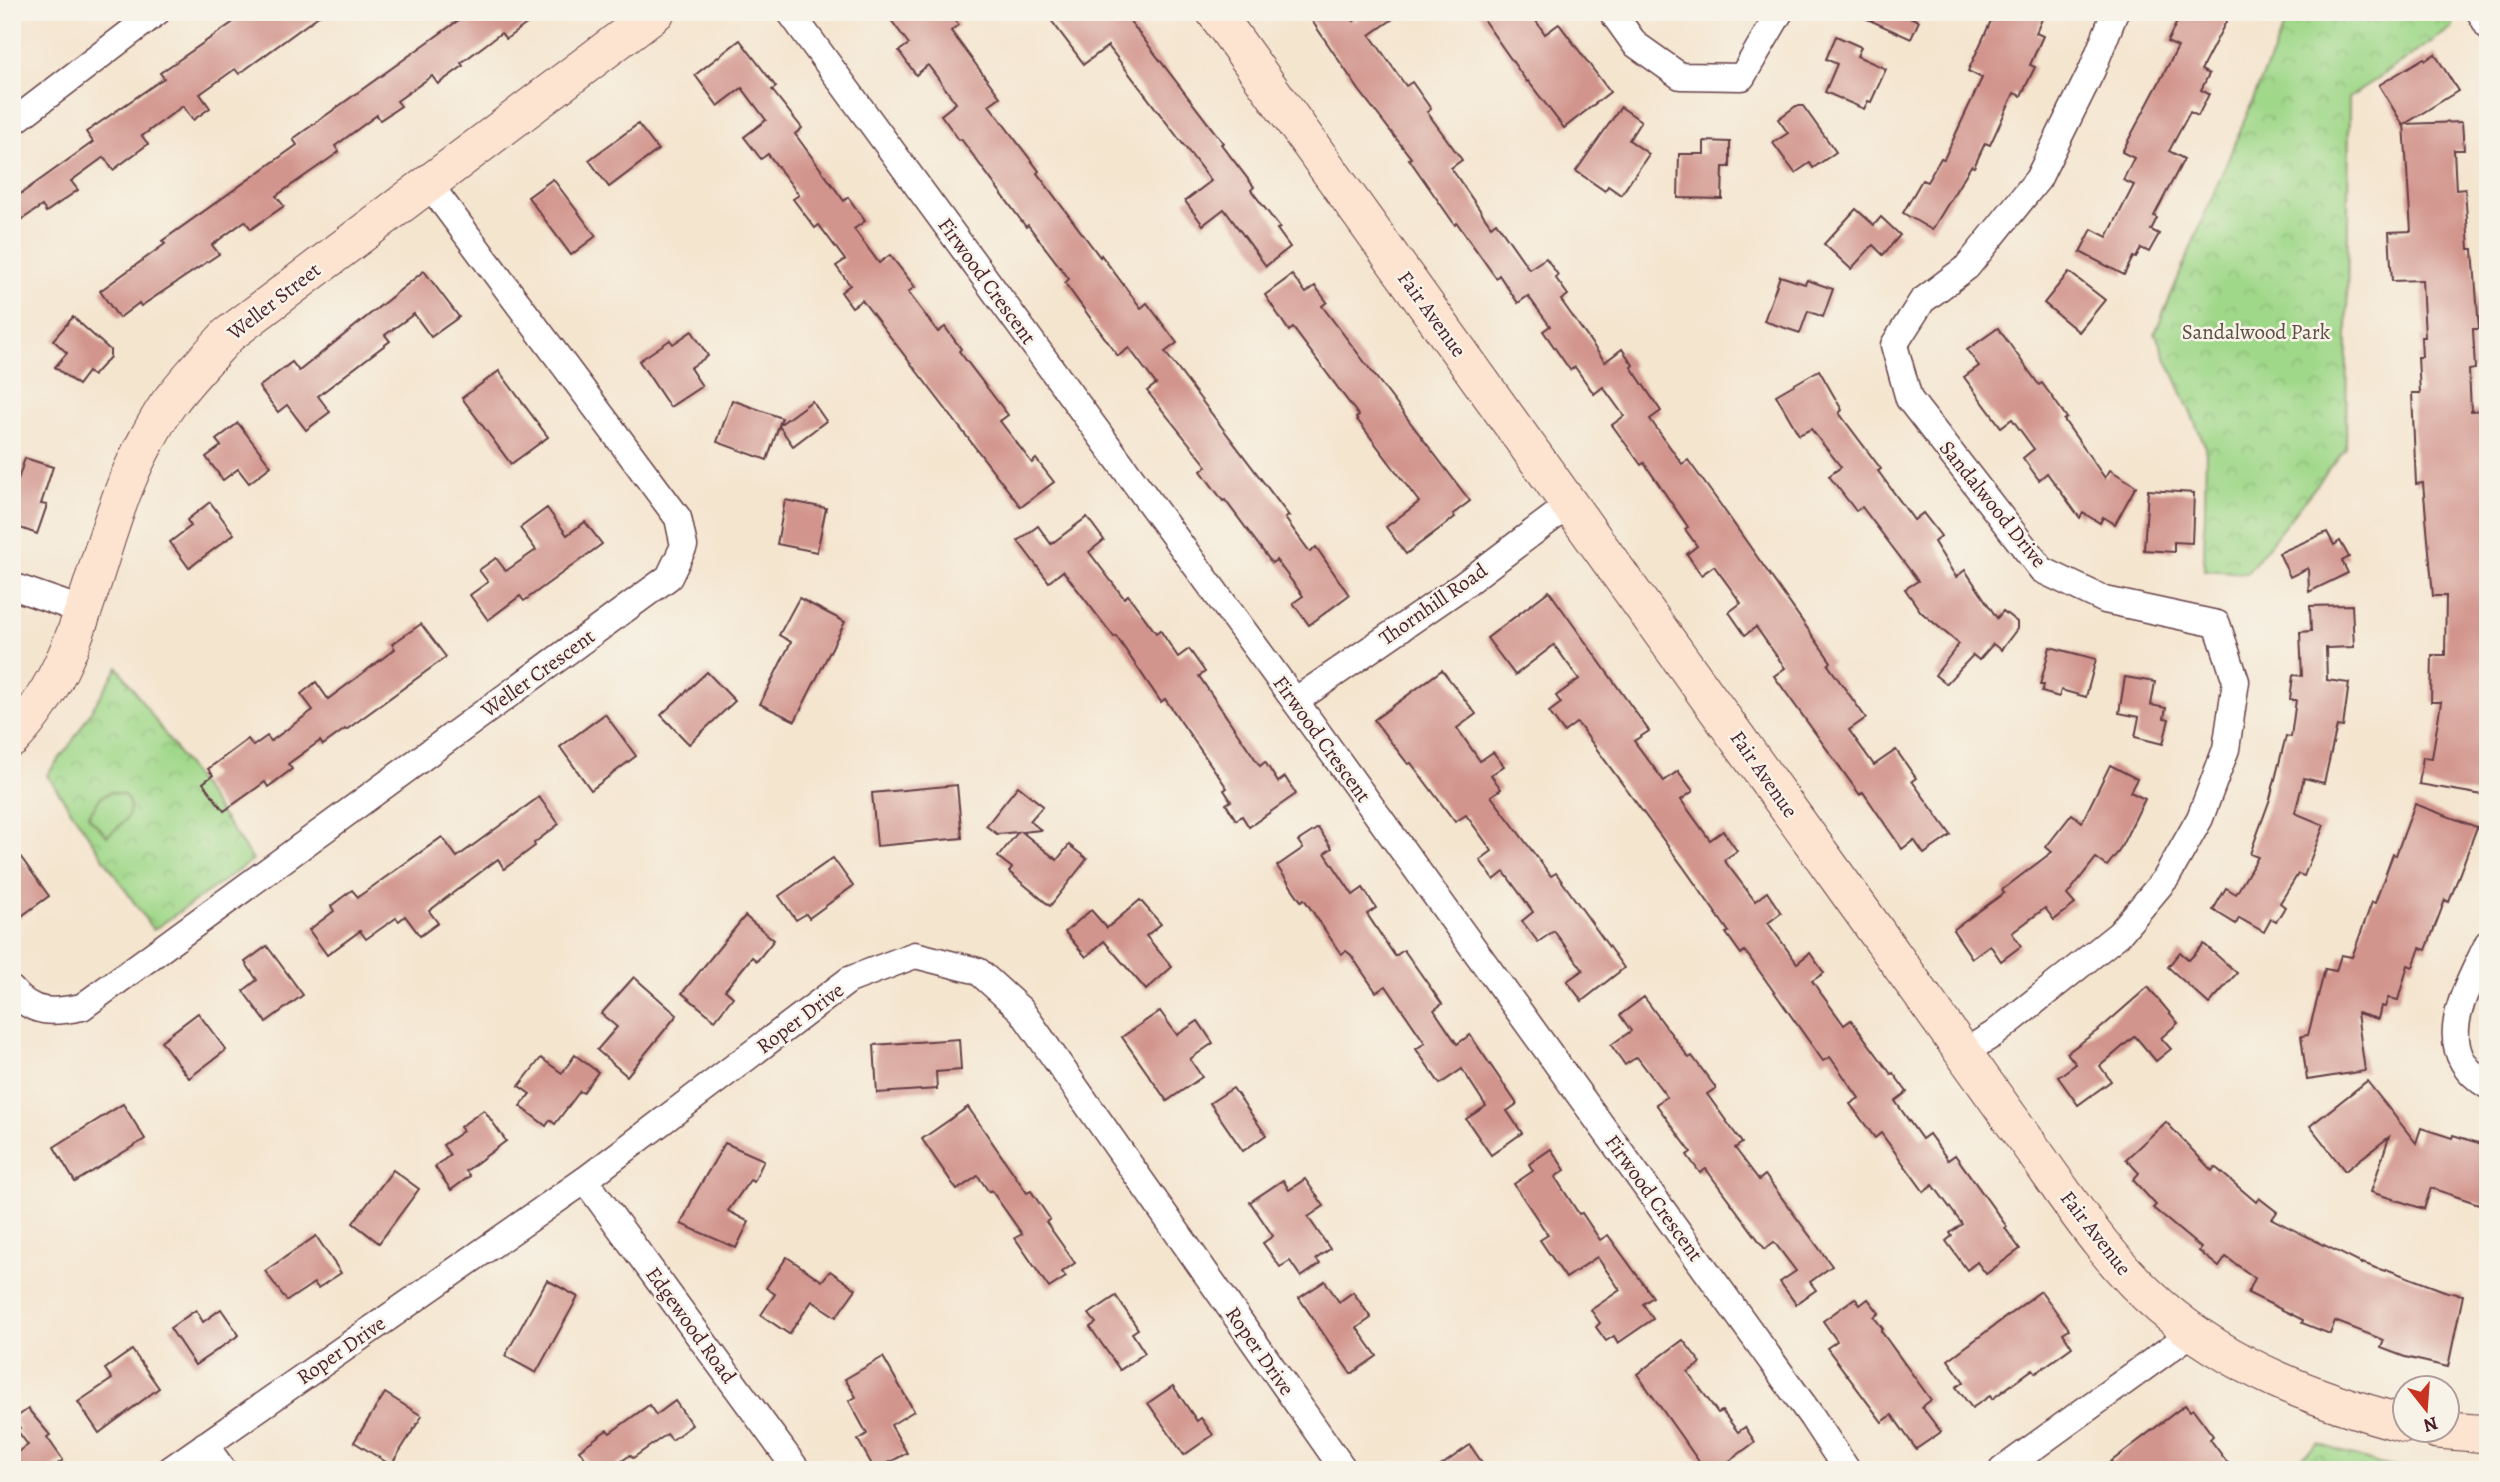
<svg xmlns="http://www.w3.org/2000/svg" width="2500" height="1482" viewBox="0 0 2500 1482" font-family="Alegreya,serif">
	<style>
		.park { fill: url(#park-crowns); stroke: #757c5a; stroke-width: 2 }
		.garden { fill: #a0d88a; stroke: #757c5a; stroke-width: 2 }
		.building { fill: #d2958d }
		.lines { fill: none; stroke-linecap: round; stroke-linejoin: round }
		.street-casing { stroke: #643d44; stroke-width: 29 }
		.secondary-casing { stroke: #643d44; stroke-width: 39 }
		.street { stroke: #fff; stroke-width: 26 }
		.secondary { stroke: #fde4d1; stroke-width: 37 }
		.labels { text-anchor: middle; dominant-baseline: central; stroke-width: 5; stroke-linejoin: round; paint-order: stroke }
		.street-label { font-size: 21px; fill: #4a1f2b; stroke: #f7f3e8 }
		.park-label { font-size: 21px; fill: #604d43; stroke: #f7f3e8 }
	</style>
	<defs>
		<pattern id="park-crowns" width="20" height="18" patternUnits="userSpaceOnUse" patternTransform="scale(1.75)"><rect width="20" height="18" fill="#a0d88a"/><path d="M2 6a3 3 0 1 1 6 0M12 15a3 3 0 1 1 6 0" fill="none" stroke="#8bb977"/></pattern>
	</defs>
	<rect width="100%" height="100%" fill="#f7f3e8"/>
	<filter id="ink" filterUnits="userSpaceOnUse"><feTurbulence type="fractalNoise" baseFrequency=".0143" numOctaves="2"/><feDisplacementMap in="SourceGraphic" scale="14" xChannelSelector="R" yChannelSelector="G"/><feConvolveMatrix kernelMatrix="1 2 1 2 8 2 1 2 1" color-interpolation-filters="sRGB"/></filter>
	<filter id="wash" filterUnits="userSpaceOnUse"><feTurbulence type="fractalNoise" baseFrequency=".00686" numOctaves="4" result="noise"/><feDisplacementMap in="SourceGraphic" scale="28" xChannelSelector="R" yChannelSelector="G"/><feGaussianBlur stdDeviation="1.57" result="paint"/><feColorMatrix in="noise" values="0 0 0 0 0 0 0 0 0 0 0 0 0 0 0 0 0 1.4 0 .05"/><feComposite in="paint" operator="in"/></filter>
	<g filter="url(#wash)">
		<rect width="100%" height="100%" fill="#f4e5cf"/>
		<g class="park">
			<path d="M2290 12H2451L2453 27 2349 98 2346 448 2247 573 2204 570 2206 447 2155 333Z"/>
			<path d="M118 667 253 860 153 930 47 775 72 742Z"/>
			<path d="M2318 1444 2379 1464 2410 1470H2283Z"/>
		</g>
		<path class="garden" d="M111 792 124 795C140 812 120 826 107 836L88 816 101 797Z"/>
		<g id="blocks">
			<g class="building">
				<path d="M248 12H324L239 74 235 69 200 94 210 108 193 120 183 106 142 136 148 144 113 170 104 157 71 181 78 190 46 212 42 206 12 226V200L93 142 86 132 164 78 160 73Z"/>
				<path d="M470 12H543L506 39 501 33 461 63 463 66 438 84 432 76 397 101 401 106 380 120 377 115 335 146 339 152 276 196 284 206 251 229 245 221 212 245 219 254 141 306 139 303 119 318 100 291 165 244 162 241 297 145 293 139Z"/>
				<path d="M885 12H949L959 25 951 31 1000 97 989 105 1039 171 1037 173 1100 257 1101 255 1141 308 1147 303 1177 343 1165 352 1289 516 1285 518 1310 552 1316 547 1349 595 1309 625 1293 603 1303 596 1276 560 1272 563 1225 500 1223 501 1201 471 1207 466 1147 391 1156 384 1129 348 1118 356 1065 283 1069 279 1028 225 1026 227 961 139 959 140 941 115 956 103 928 65 916 75 899 51 909 44Z"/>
				<path d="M1045 12H1123L1223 143 1221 144 1254 187 1251 190 1280 228 1277 229 1290 247 1266 266 1224 209 1203 225 1185 201 1211 181 1108 46 1084 64Z"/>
				<path d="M1306 12H1348L1354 21 1367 12H1403L1370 35 1406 86 1412 82 1431 109 1427 112 1462 160 1451 168 1491 226 1496 222 1529 269 1546 258 1558 275 1555 277 1568 295 1561 300 1605 362 1622 349 1633 365 1631 367 1661 411 1650 419 1682 464 1688 460 1720 504 1831 662 1828 665 1866 718 1849 730 1874 765 1896 750 1916 778 1912 781 1951 835 1924 854 1914 840 1902 849 1863 792 1860 795 1774 676 1785 668 1756 627 1745 635 1729 612 1741 603 1714 566 1701 575 1687 554 1697 546 1685 529 1688 527 1644 463 1641 465 1612 425 1624 416 1603 387 1594 394 1575 367 1570 370 1543 331 1550 326 1528 296 1518 303 1499 275 1496 278 1457 223 1455 225 1409 159 1411 158 1359 90Z"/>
				<path d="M1478 12H1530L1545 34 1559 24 1610 92 1564 128 1528 81 1527 82Z"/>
				<path d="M1852 12H1898L1919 21 1911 39Z"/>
				<path d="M1995 12H2045L2036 33 2043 36 2030 65 2035 67 2021 96 2014 93 1990 145 1985 143 1974 167 1971 166 1932 230 1903 213 1922 180 1927 182 1941 158 1944 159 1982 78 1968 71Z"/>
				<path d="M2182 12H2231L2201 70 2209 74 2201 90 2209 94 2198 116 2190 112 2169 151 2184 159 2154 216 2157 218 2151 230 2159 234 2149 252 2141 248 2136 258 2133 257 2124 275 2080 252 2092 229 2107 237 2134 185 2123 180 2134 158 2122 152 2178 47 2167 42Z"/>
				<path d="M1836 36 1861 47 1857 56 1886 69 1871 102 1868 101 1864 109 1825 92 1837 64 1826 59Z"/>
				<path d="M740 40 776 87 772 90 802 128 795 134 844 201 848 197 865 221 854 229 879 263 890 255 915 287 908 292 938 332 945 327 961 349 959 351 1008 415 1000 421 1032 463 1036 459 1054 482 1021 507 862 300 852 307 841 292 850 285 836 266 845 260 819 225 815 228 793 199 799 195 768 154 761 159 744 137 766 120 742 88 718 106 695 75Z"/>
				<path d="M2435 54 2458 91 2403 125 2379 85 2424 58 2426 60Z"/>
				<path d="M1796 106H1803L1836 152 1813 168 1810 163 1795 173 1773 143 1788 133 1778 119Z"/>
				<path d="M1621 107 1641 121 1629 140 1649 154 1621 195 1608 186 1605 191 1576 171Z"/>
				<path d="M2462 122 2464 150H2454L2456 190 2465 189 2469 249H2473L2479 329H2473L2475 369 2469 370 2471 411 2484 410 2488 504V742L2484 766 2488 768 2483 795 2419 784 2423 757 2432 758 2441 702H2431L2432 655H2445L2446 596H2433L2423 483 2416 484 2412 393H2420L2418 357H2422L2421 337H2425L2422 280 2392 281 2389 232 2411 231 2404 124Z"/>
				<path d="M638 124 658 150 609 187 589 160Z"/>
				<path d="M1704 141 1730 142V167H1723L1722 199 1678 198 1679 154H1704Z"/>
				<path d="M553 179 596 236 571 255 528 197Z"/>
				<path d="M1856 209 1874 225 1881 217 1900 235 1883 255 1873 245 1851 269 1824 244Z"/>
				<path d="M424 271 459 317 431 337 414 314 385 335 390 341 318 396 330 412 306 430 287 405 278 412 259 387 292 362 299 371Z"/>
				<path d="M2069 272 2105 300 2079 332 2044 303Z"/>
				<path d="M1292 275 1306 293 1315 286 1327 302 1322 306 1470 501 1453 514 1455 517 1406 554 1386 527 1419 502 1356 418 1359 416 1293 328 1289 331 1265 295Z"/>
				<path d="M1780 276 1805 284 1807 280 1833 289 1823 317 1808 311 1800 333 1764 321Z"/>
				<path d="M73 317 110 350V357L93 376 88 372 78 385 55 367 67 353 53 340Z"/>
				<path d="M1998 328 2039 385 2042 383 2053 398 2067 418 2064 420 2105 478 2110 470 2136 486 2115 524 2103 517 2100 523 2083 513 2080 518 2047 473 2039 480 2023 458 2034 449 2012 419 2001 427 1964 377 1979 366 1967 350Z"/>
				<path d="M692 331 708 356 690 368 702 386 670 407 639 361 670 340 673 344Z"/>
				<path d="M1819 370 1842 410 1839 413 1881 469 1878 471 1914 520 1923 513 1941 536 1934 542 1956 577 1965 570 1997 618 2003 611 2017 622V629L2001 650 1993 644 1979 660 1973 655 1946 684 1935 675 1959 644 1921 612 1905 589 1918 581 1862 507 1856 511 1829 476 1841 467 1811 429 1799 435 1776 395Z"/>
				<path d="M499 371 548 437 511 464 462 398Z"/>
				<path d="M732 400 782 418 779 425 812 401 826 421 793 446 779 426 767 460 717 442Z"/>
				<path d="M238 423 271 466 249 483 238 469 223 480 206 457 221 446 216 440Z"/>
				<path d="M25 458 53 467 41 504 47 505 37 534 12 525V498Z"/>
				<path d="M2148 490 2194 493 2192 543 2174 542V552L2144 550Z"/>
				<path d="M785 500 826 508 817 552 777 544Z"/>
				<path d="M210 502 234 534 189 568 170 542 191 526 187 520Z"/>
				<path d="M547 508 567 535 585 522 602 544 524 601 520 596 488 620 470 595 488 582 479 570 496 558 506 571 536 550 520 528Z"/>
				<path d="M1087 517 1104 540 1089 552 1124 598 1128 595 1156 633 1160 630 1178 657 1189 649 1205 672 1199 676 1260 766 1265 762 1278 782 1285 777 1296 794 1249 827 1242 816 1236 820 1226 804 1231 801 1224 790 1227 788 1165 699 1161 702 1116 636 1114 637 1063 571 1049 582 1018 541 1038 526 1051 544Z"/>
				<path d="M2327 532 2334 545 2340 541 2349 557 2342 561 2348 573 2309 592 2308 568 2290 577 2279 553Z"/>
				<path d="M1549 591 1649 731 1634 741 1664 781 1678 771 1693 791 1681 800 1710 840 1723 831 1737 851 1724 860 1755 901 1767 892 1781 913 1768 923 1797 963 1810 953 1824 973 1812 981 1844 1025 1851 1020 1891 1074 1893 1073 1907 1092 1895 1101 1922 1139 1929 1134 1948 1160 1955 1155 2007 1227 2005 1228 2020 1249 1986 1274 1977 1262 1967 1270 1946 1241 1952 1236 1950 1233 1962 1224 1933 1185 1924 1192 1881 1133 1875 1138 1850 1104 1859 1098 1830 1057 1823 1061 1745 951 1741 954 1726 933 1729 932 1684 868 1579 725 1576 723 1564 732 1549 712 1561 703 1556 696 1579 679 1554 645 1515 675 1487 638Z"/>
				<path d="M799 598 845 622 795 721 760 704 791 642 779 635Z"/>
				<path d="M2352 605 2354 647 2326 648 2327 680 2349 683 2343 727 2337 726 2324 783 2304 778 2295 813 2324 825 2304 876 2298 874 2280 903 2285 907 2276 922 2271 919 2264 932 2239 918 2236 924 2213 910 2226 888 2236 894 2258 857 2250 854 2270 799 2286 736 2291 737 2296 700H2290L2293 675 2302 676 2300 632 2311 631 2310 606Z"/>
				<path d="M421 624 446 657 346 730 345 729 323 745 320 741 288 764 292 769 268 787 265 782 224 811 203 783 213 775 208 769 248 739 253 746 267 736 271 741 313 710 301 694 316 682 328 699 395 649 392 644Z"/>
				<path d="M2050 647 2096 659 2086 697 2061 690 2059 697 2042 692 2044 685H2040Z"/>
				<path d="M1442 670 1476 714 1457 728 1480 761 1493 752 1504 766 1491 775 1501 789 1491 796 1551 876 1556 873 1624 968 1582 1001 1567 981 1583 970 1554 931 1538 942 1522 921 1533 912 1504 872 1494 880 1480 860 1492 851 1466 815 1455 822 1411 763 1408 764 1374 720Z"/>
				<path d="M707 672 735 701 689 744 661 715Z"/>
				<path d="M2125 677 2155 682 2151 705 2166 708 2164 718 2169 719 2163 744 2135 737 2139 717 2119 713Z"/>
				<path d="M605 714 636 756 591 790 560 747Z"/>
				<path d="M2110 765 2137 779 2130 792 2145 799 2119 851 2107 866 2096 858 2067 895 2075 904 2054 920 2045 908 2012 933 2021 946 2001 961 1990 945 1972 958 1953 930 2004 893 2002 890 2052 852 2046 847 2072 814 2082 822Z"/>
				<path d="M957 785 962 838 877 846 872 793Z"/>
				<path d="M1018 786 1043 806 1030 821 1041 830 1022 832 1057 860 1069 845 1087 859 1050 906 1009 872 1012 868 998 857 1018 832 997 834 986 826Z"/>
				<path d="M539 797 559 824 534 843 535 846 504 869 498 859 429 911 438 923 420 936 405 916 399 921 396 918 366 939 360 931 327 955 309 930 334 911 331 906 352 890 358 897 442 837 457 857Z"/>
				<path d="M2415 804 2477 827 2449 902 2445 900 2426 950 2420 948 2413 967 2408 965 2398 1000 2388 998 2385 1007 2381 1006 2378 1019 2357 1013 2365 1071 2307 1080 2301 1036 2308 1035 2325 969 2336 971 2341 955 2352 957 2372 902 2375 903 2393 854 2396 855Z"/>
				<path d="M1318 828 1332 848 1325 853 1353 895 1363 888 1376 908 1367 914 1395 956 1404 950 1442 1004 1434 1010 1457 1044 1470 1035 1517 1104 1507 1111 1522 1133 1491 1155 1466 1119 1486 1106 1462 1069 1440 1084 1416 1049 1425 1043 1386 986 1376 992 1351 955 1346 951 1341 954 1304 899 1301 901 1277 866 1303 848 1298 841Z"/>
				<path d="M12 845 49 896 12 923Z"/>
				<path d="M833 858 853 886 809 918 806 914 796 920 779 896Z"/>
				<path d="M1140 900 1161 924 1146 936 1172 967 1146 990 1104 941 1086 957 1065 932 1091 910 1107 928Z"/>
				<path d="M745 916 774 940 757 961 752 957 725 990 733 997 715 1020 682 993Z"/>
				<path d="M2204 944 2237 973 2209 1004 2168 967 2180 952 2189 960Z"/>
				<path d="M267 946 303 995 266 1022 243 991 257 980 245 962Z"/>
				<path d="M634 977 677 1015 627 1076 597 1050 617 1027 601 1014Z"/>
				<path d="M2148 987 2178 1023 2161 1038 2171 1049 2156 1061 2135 1036 2100 1066 2111 1081 2078 1105 2058 1077 2076 1064 2067 1053 2101 1028Z"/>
				<path d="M1644 997 1689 1058 1692 1056 1716 1088 1707 1094 1742 1143 1735 1148 1759 1180 1765 1175 1832 1266 1810 1282 1816 1290 1796 1304 1780 1282 1796 1271 1774 1242 1765 1249 1706 1169 1700 1173 1687 1155 1691 1152 1656 1104 1667 1097 1637 1057 1625 1065 1611 1045 1631 1031 1620 1015Z"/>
				<path d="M1160 1011 1177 1035 1198 1021 1213 1043 1190 1059 1202 1077 1167 1101 1122 1037Z"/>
				<path d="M198 1013 226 1050 189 1078 161 1041Z"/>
				<path d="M959 1039 961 1070 936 1072 937 1089 877 1093 874 1045Z"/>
				<path d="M575 1055 598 1072 583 1093 580 1091 555 1124 550 1120 546 1126 520 1106 530 1094 519 1086 541 1058 562 1073Z"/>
				<path d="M2367 1081 2416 1143 2421 1128 2452 1138 2453 1135 2488 1146V1207L2431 1188 2424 1209 2371 1192 2389 1137 2345 1171 2310 1126Z"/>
				<path d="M1233 1088 1266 1135 1243 1151 1210 1103Z"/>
				<path d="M123 1104 145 1139 75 1182 54 1147Z"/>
				<path d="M968 1107 1027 1193 1031 1191 1050 1219 1046 1222 1075 1263 1062 1272 1066 1277 1049 1288 1015 1238 1022 1234 991 1190 989 1192 978 1176 957 1190 922 1139Z"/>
				<path d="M484 1110 506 1141 466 1171 470 1176 451 1190 435 1167 450 1155 443 1145 463 1131 460 1127Z"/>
				<path d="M2166 1122 2212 1171 2215 1167 2256 1202 2259 1198 2277 1212 2272 1219 2362 1264V1263L2385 1271 2386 1269 2447 1292 2463 1295 2448 1367 2405 1357 2381 1348 2384 1340 2335 1321 2330 1334 2302 1323 2303 1320 2248 1293 2255 1278 2226 1257 2219 1267 2199 1251 2201 1248 2153 1208 2156 1205 2133 1180 2139 1173 2126 1159Z"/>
				<path d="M725 1143 764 1160 754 1182 750 1180 728 1211 749 1222 736 1248 681 1224 695 1194Z"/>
				<path d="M1551 1149 1565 1170 1555 1177 1579 1214 1582 1213 1600 1240 1608 1235 1653 1297 1643 1304 1653 1319 1618 1343 1614 1336 1606 1341 1596 1327 1600 1323 1591 1310 1620 1290 1597 1257 1566 1278 1540 1240 1548 1235 1514 1184 1533 1171 1529 1164Z"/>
				<path d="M393 1170 419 1189 379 1243 353 1223Z"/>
				<path d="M1305 1179 1324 1206 1308 1217 1330 1249 1316 1259 1320 1264 1301 1277 1290 1261 1280 1267 1263 1243 1273 1236 1250 1202 1283 1180 1289 1190Z"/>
				<path d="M316 1236 341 1273 318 1288 314 1283 287 1301 265 1271Z"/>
				<path d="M787 1257 822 1281 830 1271 856 1289 836 1317 812 1301 789 1334 761 1315 775 1294 766 1288Z"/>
				<path d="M547 1280 578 1297 536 1373 505 1356Z"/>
				<path d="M1325 1281 1339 1302 1353 1292 1371 1318 1357 1328 1377 1356 1351 1374 1299 1298Z"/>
				<path d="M2041 1291 2069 1329 2063 1333 2072 1347 2036 1373 2033 1369 1992 1399 1990 1396 1972 1408 1956 1387 1964 1382 1948 1360Z"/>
				<path d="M1116 1296 1138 1329 1132 1333 1145 1353 1120 1370 1090 1327 1096 1323 1089 1314Z"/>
				<path d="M1855 1298 1860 1305 1868 1299 1879 1313 1874 1317 1883 1329 1881 1331 1931 1400 1922 1407 1941 1432 1916 1449 1892 1415 1882 1422 1827 1348 1837 1341 1823 1321Z"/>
				<path d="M221 1309 239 1335 195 1365 170 1328 196 1310 203 1322Z"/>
				<path d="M1683 1340 1701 1363 1688 1372 1718 1413 1722 1411 1738 1432 1745 1427 1755 1442 1717 1470H1705L1637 1374Z"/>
				<path d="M132 1350 159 1388 99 1433 78 1402 112 1379 105 1369Z"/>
				<path d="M883 1357 914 1411 891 1425 907 1453 875 1470 858 1440 867 1434 849 1401 856 1397 845 1379Z"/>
				<path d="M1173 1386 1197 1421 1201 1418 1213 1435 1184 1455 1148 1403Z"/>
				<path d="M385 1393 422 1416 391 1465 354 1442Z"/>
				<path d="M675 1401 692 1425 672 1440 667 1434 633 1458 630 1455 610 1470H594L579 1450 607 1430 610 1433 649 1405 656 1415Z"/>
				<path d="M2185 1405 2190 1411 2193 1409 2213 1436 2210 1439 2233 1470H2100Z"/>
				<path d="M28 1409 50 1435 47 1437 63 1460 49 1470H12V1456L28 1445 17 1430 20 1428 14 1419Z"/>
				<path d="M1470 1445 1487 1470H1435Z"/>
			</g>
		</g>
	</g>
	<g filter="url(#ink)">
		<use href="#blocks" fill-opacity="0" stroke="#643d44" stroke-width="2"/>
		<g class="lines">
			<g class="street-casing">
				<g id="street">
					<path d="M790 12 1295 701 1812 1417 1847 1470"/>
					<path d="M1612 12 1635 44 1680 76 1742 77 1780 12"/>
					<path d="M2480 12 2488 26"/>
					<path d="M12 123 157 12"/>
					<path d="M12 586 84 611"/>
					<path d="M1295 701 1462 586 1569 505"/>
					<path d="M2488 943C2466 991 2428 1049 2488 1086"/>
					<path d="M12 990C33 1015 53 1013 82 1007L669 577 684 546 678 518 429 184"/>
					<path d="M1963 1053 1994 1034 2119 934 2166 878 2200 818 2226 749 2236 681 2217 624 2105 600 2042 570 1909 399 1894 345 1922 301 1967 267 2038 179 2092 70 2115 12"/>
					<path d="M585 1180 797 1470"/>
					<path d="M205 1445 223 1470"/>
					<path d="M170 1470 585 1180 849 980 915 955 978 971 1021 1010 1344 1470"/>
					<path d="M2002 1470 2193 1332"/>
				</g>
			</g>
			<g class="secondary-casing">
				<g id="secondary">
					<path d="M1215 12C1422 301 1632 588 1838 878 1900 965 1962 1052 2025 1139 2067 1197 2106 1260 2161 1307 2232 1368 2316 1400 2406 1424"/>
					<path d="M12 739C81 667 91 567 128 479 136 459 159 415 172 399 189 377 209 356 228 335L656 12"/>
					<path d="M2437 1430 2488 1434"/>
				</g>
			</g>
			<use href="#street" class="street"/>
			<use href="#secondary" class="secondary"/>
		</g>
	</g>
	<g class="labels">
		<g class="street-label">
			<text transform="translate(987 281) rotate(54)">Firwood Crescent</text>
			<text transform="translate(274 301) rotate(-38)">Weller Street</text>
			<text transform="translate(1432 314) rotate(54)">Fair Avenue</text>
			<text transform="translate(1993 504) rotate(51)">Sandalwood Drive</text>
			<text transform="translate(1433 604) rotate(-35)">Thornhill Road</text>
			<text transform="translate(538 673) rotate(-36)">Weller Crescent</text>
			<text transform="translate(1322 739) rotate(54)">Firwood Crescent</text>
			<text transform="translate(1764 774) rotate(55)">Fair Avenue</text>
			<text transform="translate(800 1018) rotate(-37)">Roper Drive</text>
			<text transform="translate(1654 1198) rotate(54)">Firwood Crescent</text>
			<text transform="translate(2096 1233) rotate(52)">Fair Avenue</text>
			<text transform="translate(691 1325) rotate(54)">Edgewood Road</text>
			<text transform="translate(341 1350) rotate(-35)">Roper Drive</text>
			<text transform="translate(1260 1351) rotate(55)">Roper Drive</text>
		</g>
		<g class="park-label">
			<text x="2256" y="332">Sandalwood Park</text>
		</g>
	</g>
	<rect width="2500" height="1482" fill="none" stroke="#f7f3e8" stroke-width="42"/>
	<g transform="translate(2426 1409) rotate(163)"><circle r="33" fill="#f7f3e8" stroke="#b29e9c" stroke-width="2"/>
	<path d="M0-5L12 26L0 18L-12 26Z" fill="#c8321e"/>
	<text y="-10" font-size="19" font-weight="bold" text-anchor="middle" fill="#4a1f2b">N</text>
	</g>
</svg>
